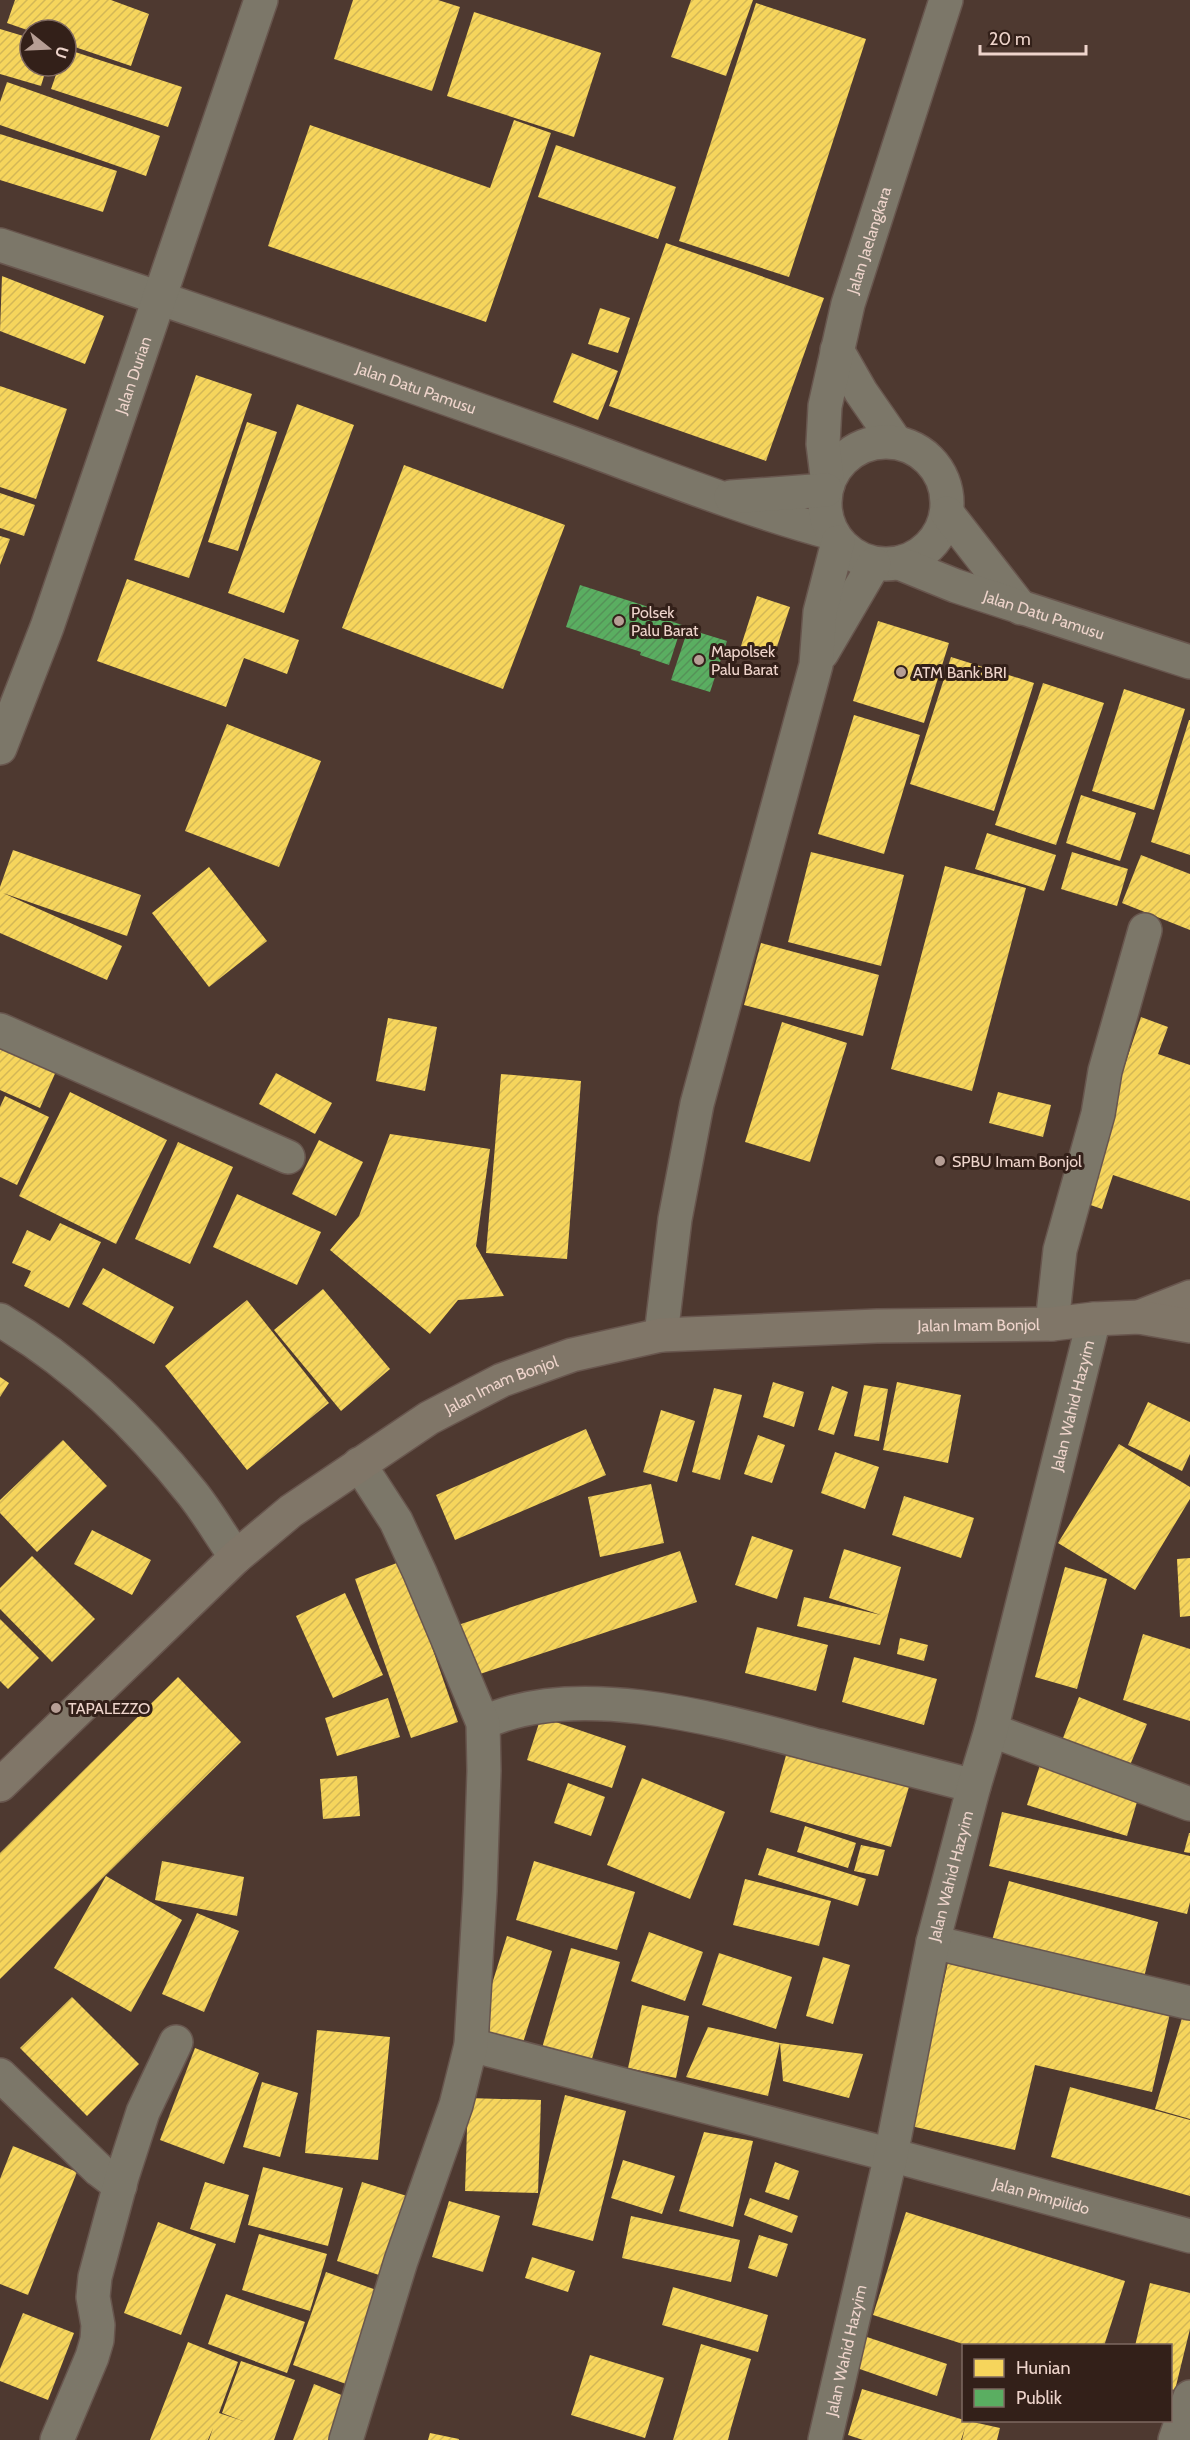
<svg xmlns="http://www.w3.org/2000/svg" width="1190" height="2440" viewBox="0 0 1190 2440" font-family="Cabin,sans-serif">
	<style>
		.homes { fill: url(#homes-hatch) }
		.public { fill: url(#public-hatch) }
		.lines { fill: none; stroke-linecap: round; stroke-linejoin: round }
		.minor-casing { stroke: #68564e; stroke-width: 36 }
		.tertiary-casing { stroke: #68564e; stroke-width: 36 }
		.trunk-casing { stroke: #68564e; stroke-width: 36 }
		.minor { stroke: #7c7769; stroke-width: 33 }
		.tertiary { stroke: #7c7769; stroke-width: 33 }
		.trunk { stroke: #807668; stroke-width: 33 }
		.poi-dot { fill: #b69e95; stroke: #332019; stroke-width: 2 }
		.labels { text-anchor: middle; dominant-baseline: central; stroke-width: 6; stroke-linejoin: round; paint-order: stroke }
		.street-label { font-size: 16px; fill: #eed4cb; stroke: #332019 }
		.poi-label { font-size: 16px; fill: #eed4cb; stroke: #332019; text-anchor: start }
	</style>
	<defs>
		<pattern id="homes-hatch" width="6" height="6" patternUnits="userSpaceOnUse" patternTransform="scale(1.5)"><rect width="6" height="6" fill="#f6d55c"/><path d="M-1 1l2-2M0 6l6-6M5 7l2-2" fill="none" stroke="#d3b756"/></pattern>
		<pattern id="public-hatch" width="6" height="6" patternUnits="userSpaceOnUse" patternTransform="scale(1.5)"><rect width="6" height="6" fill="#5aae61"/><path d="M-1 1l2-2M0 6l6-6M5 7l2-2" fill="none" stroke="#559258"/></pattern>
	</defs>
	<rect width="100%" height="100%" fill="#4e3930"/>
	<g class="homes">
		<path d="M15 0H111L149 14 131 66 66 44V30L30 31 7 23Z"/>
		<path d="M353 0H438L460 7 432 91 334 59Z"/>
		<path d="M691 0H753L726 76 671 57Z"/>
		<path d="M756 3 866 39 789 277 679 241Z"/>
		<path d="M474 12 601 53 574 137 447 96Z"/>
		<path d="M0 29 30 38V66H47L41 86 0 74Z"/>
		<path d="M66 49 182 87 168 127 51 89 59 66H66Z"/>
		<path d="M7 82 160 136 146 176 0 125V102Z"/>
		<path d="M514 120 551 133 486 322 268 246 310 125 490 188Z"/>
		<path d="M0 134 117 171 103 212 0 180Z"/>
		<path d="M556 145 676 187 658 239 538 197Z"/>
		<path d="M666 243 824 298 766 461 609 406Z"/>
		<path d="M2 276 104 316 85 364 0 331Z"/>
		<path d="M600 308 630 318 618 353 588 344Z"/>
		<path d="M572 353 618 371 598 420 553 402Z"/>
		<path d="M196 375 252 394 189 578 134 560Z"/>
		<path d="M0 386 67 409 36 499 0 487Z"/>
		<path d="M297 404 354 425 284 613 228 593Z"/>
		<path d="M247 422 277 432 238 551 208 542Z"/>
		<path d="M404 465 565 525 503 689 342 628Z"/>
		<path d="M0 493 35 505 24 536 0 528Z"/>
		<path d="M0 536 10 539 0 565Z"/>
		<path d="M127 579 299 640 287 674 244 658 226 707 97 661Z"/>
		<path d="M757 596 790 607 774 656 741 646Z"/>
		<path d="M878 621 949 643 924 723 853 701Z"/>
		<path d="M951 657 1034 683 994 811 910 784Z"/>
		<path d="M1043 683 1104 703 1056 845 995 825Z"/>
		<path d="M1124 689 1185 709 1154 810 1092 791Z"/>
		<path d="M854 715 920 735 884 854 818 834Z"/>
		<path d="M1189 720H1190V855L1151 842Z"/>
		<path d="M227 724 321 761 279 867 185 831Z"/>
		<path d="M1081 795 1136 813 1120 861 1066 843Z"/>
		<path d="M987 833 1056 855 1044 891 975 869Z"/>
		<path d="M13 850 141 895 127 936 3 893 122 946 107 980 0 933V887Z"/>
		<path d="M811 852 904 875 881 966 788 942Z"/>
		<path d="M1072 852 1128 869 1117 906 1061 889Z"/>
		<path d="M1141 855 1190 874V930L1122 903Z"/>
		<path d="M945 866 1026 888 972 1091 891 1069Z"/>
		<path d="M209 867 267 941 209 987 152 913Z"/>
		<path d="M761 943 879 975 863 1036 744 1005Z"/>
		<path d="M1141 1017 1168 1027 1158 1054 1190 1065V1201L1113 1175 1102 1209 1079 1201Z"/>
		<path d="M388 1018 437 1027 425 1091 376 1081Z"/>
		<path d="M782 1022 847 1043 810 1162 745 1142Z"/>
		<path d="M0 1035 60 1062 40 1108 0 1090Z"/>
		<path d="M276 1073 332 1103 315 1134 259 1104Z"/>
		<path d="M501 1074 581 1081 567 1259 486 1253Z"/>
		<path d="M70 1092 167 1140 116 1244 19 1196Z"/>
		<path d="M998 1092 1051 1105 1043 1137 989 1123Z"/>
		<path d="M5 1096 49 1117 17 1185 0 1177V1107Z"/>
		<path d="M390 1134 490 1149 476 1246 504 1296 458 1300 430 1334 330 1250 359 1216Z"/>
		<path d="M319 1140 363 1162 336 1216 292 1194Z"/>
		<path d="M178 1142 233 1167 190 1264 135 1239Z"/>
		<path d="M237 1194 321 1232 297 1285 213 1247Z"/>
		<path d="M60 1223 101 1242 69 1308 24 1286 31 1271 12 1263 27 1230 50 1241Z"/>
		<path d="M103 1268 174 1307 154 1344 82 1304Z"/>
		<path d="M323 1289 390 1369 341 1411 274 1330Z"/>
		<path d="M247 1300 329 1403 247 1470 165 1366Z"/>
		<path d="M0 1377 9 1383 0 1397Z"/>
		<path d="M773 1382 804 1392 794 1427 763 1417Z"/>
		<path d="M897 1382 961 1395 948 1463 883 1450Z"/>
		<path d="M864 1385 888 1389 879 1441 854 1436Z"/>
		<path d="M832 1386 848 1392 834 1435 818 1430Z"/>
		<path d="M714 1388 742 1395 720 1480 692 1472Z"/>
		<path d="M1148 1402 1190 1422V1454L1182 1471 1128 1445Z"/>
		<path d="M661 1410 695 1421 677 1482 643 1472Z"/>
		<path d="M586 1429 606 1475 455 1540 436 1495Z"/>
		<path d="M758 1435 785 1445 772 1483 744 1474Z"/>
		<path d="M63 1440 107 1486 37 1552 0 1513V1500Z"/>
		<path d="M1119 1444 1190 1487V1499L1135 1590 1058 1543Z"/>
		<path d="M835 1452 879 1467 865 1509 821 1493Z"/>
		<path d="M651 1484 664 1543 600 1557 588 1497Z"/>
		<path d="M904 1496 974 1518 961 1558 892 1535Z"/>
		<path d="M92 1530 151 1560 132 1595 74 1564Z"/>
		<path d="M752 1536 793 1550 777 1599 735 1585Z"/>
		<path d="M844 1549 901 1567 880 1645 797 1626 804 1597 881 1615 829 1598Z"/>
		<path d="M680 1551 697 1602 471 1677 455 1626Z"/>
		<path d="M32 1556 95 1619 52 1662 0 1609V1588Z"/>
		<path d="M1190 1558V1616L1180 1617 1177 1559Z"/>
		<path d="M402 1561 458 1722 411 1738 355 1579Z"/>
		<path d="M1065 1567 1107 1579 1077 1689 1035 1677Z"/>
		<path d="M345 1593 383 1675 333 1698 296 1616Z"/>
		<path d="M0 1619 39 1658 8 1689 0 1681Z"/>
		<path d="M757 1627 828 1645 816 1691 745 1673Z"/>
		<path d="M1143 1634 1190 1649V1721L1123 1700Z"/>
		<path d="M900 1638 928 1645 924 1661 897 1654Z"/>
		<path d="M854 1657 937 1679 924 1725 842 1702Z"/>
		<path d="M178 1677 241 1742 0 1979V1853Z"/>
		<path d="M1079 1697 1147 1724 1128 1770 1061 1743Z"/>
		<path d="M388 1698 400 1737 337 1756 325 1718Z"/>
		<path d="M541 1717 626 1746 612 1788 527 1760Z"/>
		<path d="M789 1745 911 1780 891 1847 770 1812Z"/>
		<path d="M1040 1765 1139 1795 1127 1836 1027 1805Z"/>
		<path d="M357 1776 360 1816 323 1819 320 1779Z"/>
		<path d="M642 1778 725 1812 690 1899 607 1865Z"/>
		<path d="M568 1783 605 1797 591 1836 554 1823Z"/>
		<path d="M1002 1812 1190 1856V1902L1187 1914 989 1866Z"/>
		<path d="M805 1826 856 1843 848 1868 797 1852Z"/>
		<path d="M1189 1833H1190V1853L1184 1852Z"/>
		<path d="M861 1845 885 1850 878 1876 854 1871Z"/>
		<path d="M767 1848 866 1879 858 1906 758 1875Z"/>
		<path d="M162 1861 244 1877 237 1916 155 1900Z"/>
		<path d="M534 1861 635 1892 617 1950 516 1920Z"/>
		<path d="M106 1876 182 1920 131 2012 54 1968Z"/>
		<path d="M745 1879 831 1901 819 1946 733 1925Z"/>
		<path d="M1009 1881 1158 1922 1142 1985 991 1944Z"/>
		<path d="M197 1913 239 1931 204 2012 162 1994Z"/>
		<path d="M649 1932 703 1952 685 2001 631 1981Z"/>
		<path d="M507 1936 552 1951 521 2049 476 2035Z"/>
		<path d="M571 1948 620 1962 591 2062 542 2048Z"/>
		<path d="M719 1953 792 1977 776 2029 702 2005Z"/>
		<path d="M823 1957 850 1965 833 2024 806 2016Z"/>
		<path d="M949 1958 1171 2009 1152 2092 1035 2065 1015 2150 911 2126Z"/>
		<path d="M72 1997 139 2064 87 2116 20 2048Z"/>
		<path d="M642 2005 689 2016 676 2078 628 2068Z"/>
		<path d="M1185 2008 1190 2010V2119L1155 2109Z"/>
		<path d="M708 2027 780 2043 768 2096 686 2077Z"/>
		<path d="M317 2030 390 2037 378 2160 305 2153Z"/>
		<path d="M780 2043 863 2054 849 2098 783 2081Z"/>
		<path d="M195 2048 259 2073 224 2164 160 2140Z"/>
		<path d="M262 2082 298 2093 280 2157 243 2147Z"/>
		<path d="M1070 2087 1190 2120V2196L1051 2157Z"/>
		<path d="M565 2095 626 2111 593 2241 532 2225Z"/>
		<path d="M468 2098 541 2100 538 2193 465 2191Z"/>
		<path d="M704 2132 753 2141 733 2227 679 2211Z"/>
		<path d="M13 2146 77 2172 28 2295 0 2284V2179Z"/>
		<path d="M623 2160 675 2176 662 2214 611 2198Z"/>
		<path d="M775 2162 799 2171 789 2200 765 2192Z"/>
		<path d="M263 2167 343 2188 328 2246 248 2225Z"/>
		<path d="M205 2182 249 2195 235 2243 190 2229Z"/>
		<path d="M362 2182 407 2196 382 2276 337 2261Z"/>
		<path d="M750 2198 798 2216 792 2233 744 2215Z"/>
		<path d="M449 2201 500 2216 483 2272 432 2257Z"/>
		<path d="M906 2212 1125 2281 1104 2346H969L873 2315Z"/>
		<path d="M631 2216 740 2240 731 2282 622 2258Z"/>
		<path d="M158 2222 216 2244 181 2335 124 2313Z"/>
		<path d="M259 2234 327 2254 310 2311 242 2290Z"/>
		<path d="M759 2235 788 2244 777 2277 748 2268Z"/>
		<path d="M532 2257 575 2271 568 2292 525 2278Z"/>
		<path d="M326 2272 382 2292 349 2385 293 2365Z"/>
		<path d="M1150 2283 1190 2293V2329L1175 2390 1170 2389V2346H1135Z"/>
		<path d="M673 2287 768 2315 758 2352 662 2325Z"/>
		<path d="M226 2294 305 2322 287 2373 208 2344Z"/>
		<path d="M23 2313 74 2333 48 2400 0 2381V2369Z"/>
		<path d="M864 2336 947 2364 937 2396 854 2367Z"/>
		<path d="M188 2342 238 2362 219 2413 243 2421 222 2413 241 2361 295 2380 274 2440H209L213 2428 208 2440H150Z"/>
		<path d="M701 2344 751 2359 731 2428 728 2440H673Z"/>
		<path d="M590 2355 664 2378 645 2438 571 2415Z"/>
		<path d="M314 2384 349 2398 333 2440H293Z"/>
		<path d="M862 2389 964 2420 1000 2428 997 2440H962L965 2428 961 2440H863L848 2435Z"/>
		<path d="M430 2433 459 2439V2440H428Z"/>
	</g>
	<g class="public">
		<path d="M580 585 658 610 656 616 682 625 669 665 640 655 641 652 566 627Z"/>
		<path d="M688 629 727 641 710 692 671 680Z"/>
	</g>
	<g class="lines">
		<g class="minor-casing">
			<g id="minor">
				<path id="s1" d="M0 245C181 304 361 368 541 432 637 466 733 506 832 533"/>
				<path d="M837 350 861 392 895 441"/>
				<circle cx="886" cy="503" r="61"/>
				<path id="s2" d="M828 484 823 444 825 406 848 304 946 0"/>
				<path d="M731 497 826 490"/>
				<path d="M947 513 1021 608"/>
				<path id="s3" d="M899 563 956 586 1190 662"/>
				<path d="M822 653 874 564"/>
				<path id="s4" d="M0 748 47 627 261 0"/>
				<path d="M0 1030 288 1157"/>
				<path d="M0 1320C75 1364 138 1425 192 1493 208 1513 221 1536 236 1557"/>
				<path d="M1052 1324 1060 1250 1098 1114 1105 1071 1145 930"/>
				<path d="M661 1335 675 1219 697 1104 816 665 820 612 838 542"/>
				<path d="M483 1723C577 1678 724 1721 819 1746 871 1759 922 1773 974 1786"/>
				<path d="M991 1730 1190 1804"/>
				<path d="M933 1942 1190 2003"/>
				<path id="s5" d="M471 2045 891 2155 1190 2236"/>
				<path d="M0 2075 99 2170 120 2186"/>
				<path d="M57 2440 92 2357 97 2340 98 2325 93 2297 95 2277 122 2177 143 2112 176 2042"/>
				<path d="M346 2440 401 2261 456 2105 471 2045 480 1891 484 1771 483 1723 420 1573 396 1521 359 1464"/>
				<path d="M1175 2440 1190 2397"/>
			</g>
		</g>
		<g class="tertiary-casing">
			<g id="tertiary">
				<path id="s6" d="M825 2440 891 2155 933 1942 974 1786 991 1730 1094 1319"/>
			</g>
		</g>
		<g class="trunk-casing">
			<g id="trunk">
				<path d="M1139 1317 1190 1297"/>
				<path id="s7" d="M0 1785 236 1557 291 1511 429 1418 502 1380 572 1355 661 1335 877 1326 1052 1324 1094 1319 1139 1317 1190 1326"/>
			</g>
		</g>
		<use href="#minor" class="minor"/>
		<use href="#tertiary" class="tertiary"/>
		<use href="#trunk" class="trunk"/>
	</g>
	<g class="poi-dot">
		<circle cx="619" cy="621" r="6"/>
		<circle cx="699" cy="660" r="6"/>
		<circle cx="901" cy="672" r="6"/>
		<circle cx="940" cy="1161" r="6"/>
		<circle cx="56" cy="1708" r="6"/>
	</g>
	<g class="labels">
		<g class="street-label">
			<text stroke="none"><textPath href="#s2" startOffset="250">Jalan Jaelangkara</textPath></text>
			<text stroke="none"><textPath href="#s4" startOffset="396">Jalan Durian</textPath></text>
			<text stroke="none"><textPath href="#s1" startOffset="440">Jalan Datu Pamusu</textPath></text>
			<text stroke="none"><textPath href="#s3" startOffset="154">Jalan Datu Pamusu</textPath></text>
			<text stroke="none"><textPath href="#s7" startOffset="1132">Jalan Imam Bonjol</textPath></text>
			<text stroke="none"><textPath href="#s7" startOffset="646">Jalan Imam Bonjol</textPath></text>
			<text stroke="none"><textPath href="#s6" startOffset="1064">Jalan Wahid Hazyim</textPath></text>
			<text stroke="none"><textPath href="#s6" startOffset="578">Jalan Wahid Hazyim</textPath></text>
			<text stroke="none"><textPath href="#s5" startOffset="590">Jalan Pimpilido</textPath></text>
			<text stroke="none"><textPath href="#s6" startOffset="92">Jalan Wahid Hazyim</textPath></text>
		</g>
		<g class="poi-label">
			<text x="631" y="612">Polsek<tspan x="631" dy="18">Palu Barat</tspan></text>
			<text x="711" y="651">Mapolsek<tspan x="711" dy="18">Palu Barat</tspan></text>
			<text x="913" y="672">ATM Bank BRI</text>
			<text x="952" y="1161">SPBU Imam Bonjol</text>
			<text x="68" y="1708">TAPALEZZO</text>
		</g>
	</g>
	<rect x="962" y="2344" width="210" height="78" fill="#332019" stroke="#7e6860" stroke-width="1.5"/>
	<rect x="974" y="2359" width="30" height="18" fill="#f6d55c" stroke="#7e6860" stroke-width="1.5"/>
	<text x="1016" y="2374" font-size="18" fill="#eed4cb">Hunian</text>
	<rect x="974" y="2389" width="30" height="18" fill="#5aae61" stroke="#7e6860" stroke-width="1.5"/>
	<text x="1016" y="2404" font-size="18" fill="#eed4cb">Publik</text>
	<g transform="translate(48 48) rotate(108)"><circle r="28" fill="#332019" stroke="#7e6860" stroke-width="1.5"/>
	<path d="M0-4.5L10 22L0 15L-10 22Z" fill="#b69e95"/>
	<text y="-9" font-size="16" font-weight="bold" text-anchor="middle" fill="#eed4cb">U</text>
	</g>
	<path d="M980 45v9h106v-9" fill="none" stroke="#eed4cb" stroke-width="3"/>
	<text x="989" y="45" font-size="18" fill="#eed4cb" stroke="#332019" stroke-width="4.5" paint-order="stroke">20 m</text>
</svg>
